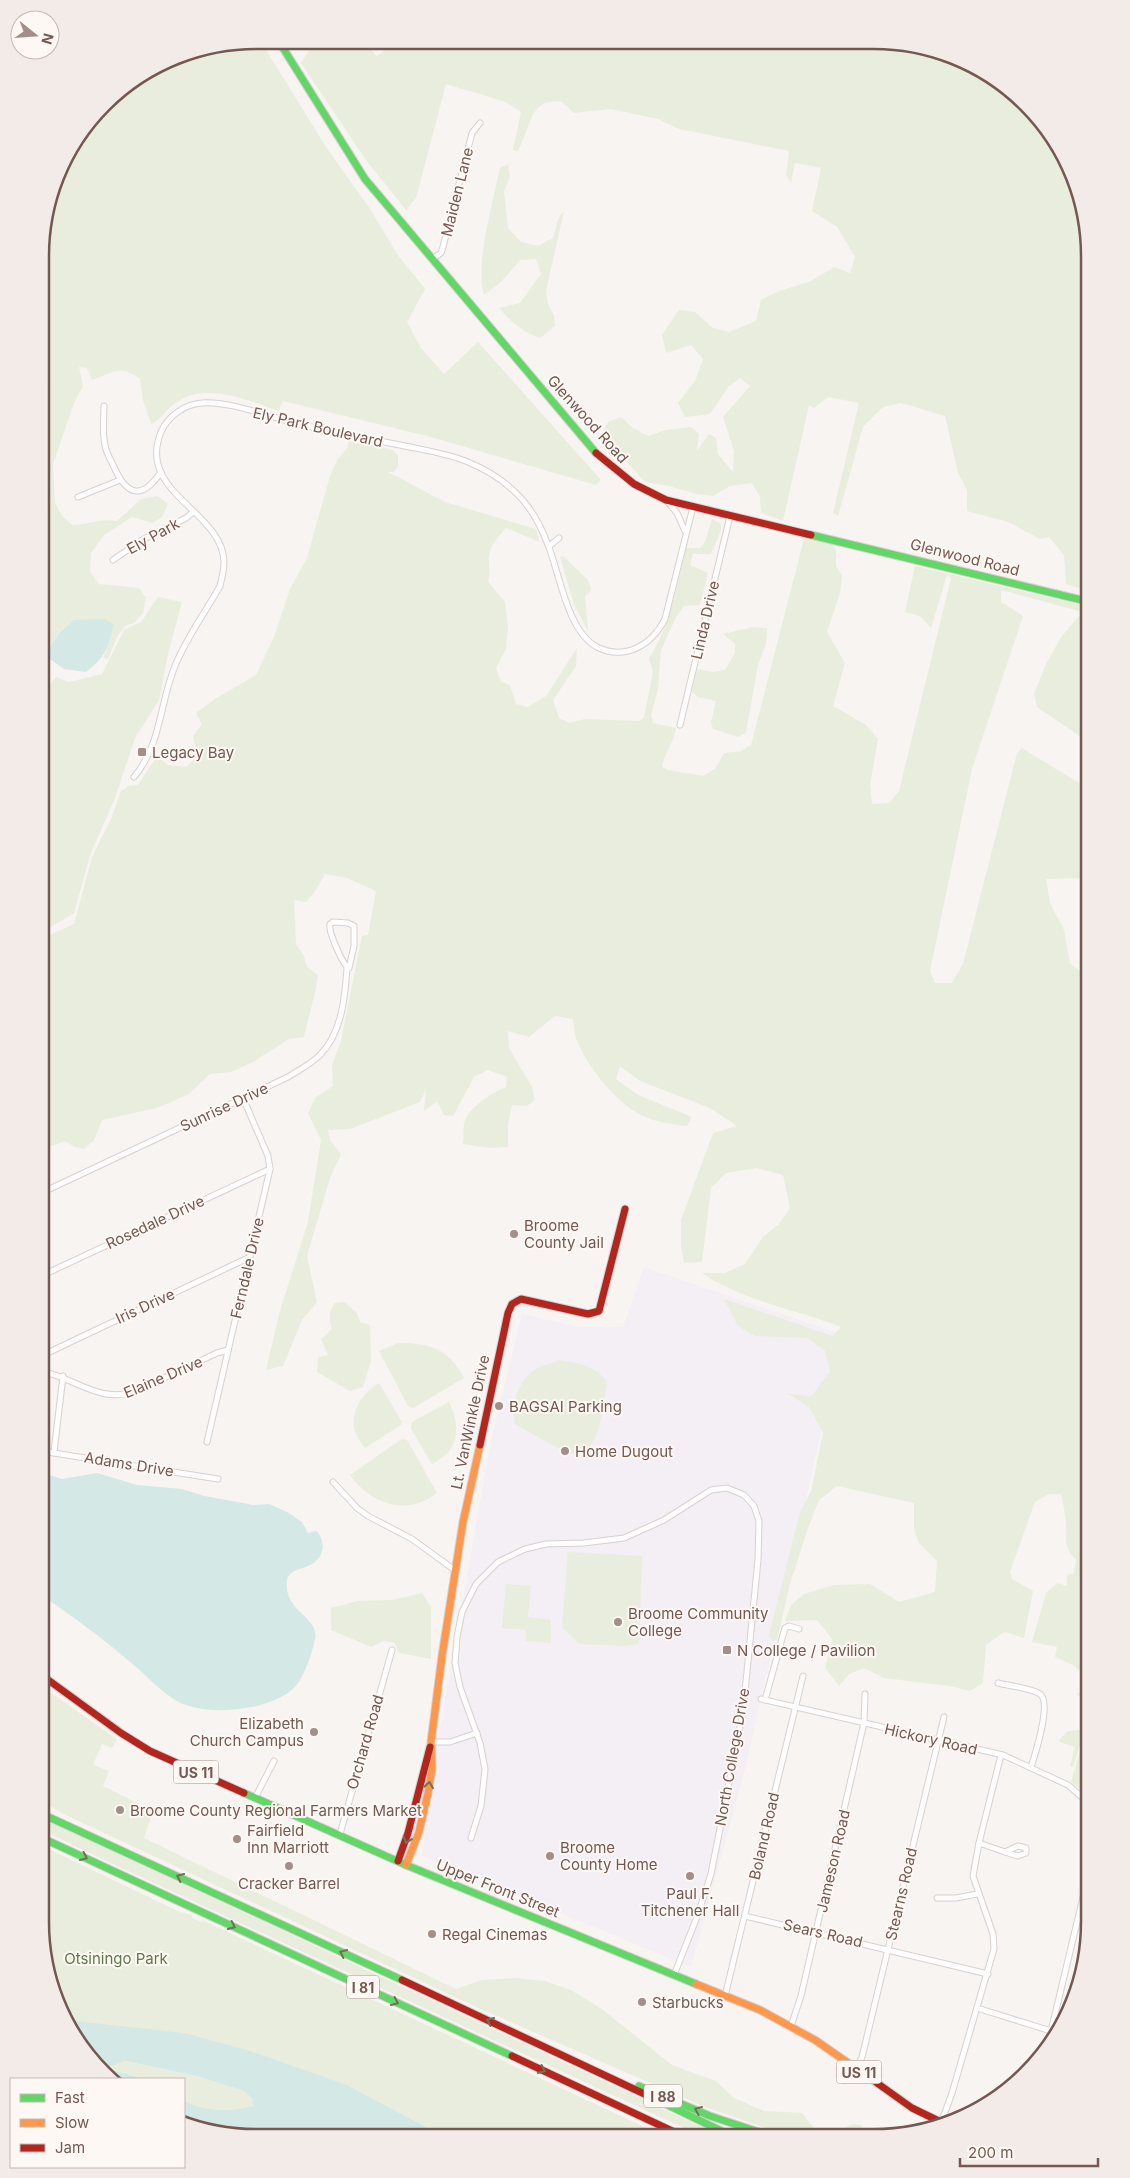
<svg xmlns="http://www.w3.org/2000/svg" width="1130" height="2178" viewBox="0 0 1130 2178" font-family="Inter,sans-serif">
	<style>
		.education { fill: #f4eef5 }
		.green { fill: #e9eddd }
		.water { fill: #d4e8e6 }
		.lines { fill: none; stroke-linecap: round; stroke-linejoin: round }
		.street-casing { stroke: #d8d1cf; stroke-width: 7 }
		.fast-casing { stroke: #d8d0cd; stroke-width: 9 }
		.slow-casing { stroke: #d8d0cd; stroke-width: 9 }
		.jam-casing { stroke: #d8d0cd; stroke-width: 9 }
		.street { stroke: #fefdfd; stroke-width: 5 }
		.fast { stroke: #63d668; stroke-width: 7 }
		.slow { stroke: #ff974d; stroke-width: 7 }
		.jam { stroke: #b3261e; stroke-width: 7 }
		.oneway { stroke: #717156 }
		.poi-dot { fill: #a38f8a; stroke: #fef8f4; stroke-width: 2 }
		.labels { text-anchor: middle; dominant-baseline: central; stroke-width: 4; stroke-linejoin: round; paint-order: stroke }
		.shield { fill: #fef8f4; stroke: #9e8883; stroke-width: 1 }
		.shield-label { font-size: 14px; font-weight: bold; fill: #755852 }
		.street-label { font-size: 15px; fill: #755852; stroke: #fef8f4 }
		.poi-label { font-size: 15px; fill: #755852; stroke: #fef8f4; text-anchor: start }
		.park-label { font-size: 15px; fill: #61784b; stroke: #fef8f4 }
		.rim { fill: none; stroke: #755852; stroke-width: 2.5 }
	</style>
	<rect width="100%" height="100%" fill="#f8f4f1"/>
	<path class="education" d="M644 1267 843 1335 744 1773 691 1967 422 1856 440 1729 491 1441 522 1314 578 1327H623Z"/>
	<g class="green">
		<path d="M255 40H260L326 147 370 209 397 254 425 289 407 322 421 348 444 374 478 342 601 480 596 485 431 437 283 401 279 410 281 412C249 401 206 380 174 404 165 411 162 419 151 424L143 400 140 379C120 364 113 373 92 380L87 368 79 367 83 386 74 403 53 464 55 503 62 516 72 525C89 525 99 518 117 521L141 499 158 496 168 504 162 517 153 523 132 517 104 535 91 553 90 572 99 584 139 588 146 598 143 613 134 623 125 626 117 637 108 659 103 658 107 649 59 634 48 650 41 652V593L48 585 41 541 42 227 62 160 113 94 173 56Z"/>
		<path d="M320 40 363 41 377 56 397 41 916 44 970 62 1017 94 1054 136 1079 186 1090 255V591L1066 584 1064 555 1049 537 1040 539 1008 522 967 511V490L958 473 945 416 901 403 883 407 863 427 838 516 833 513 859 403 828 397 814 408 809 405 783 521 761 513 760 497 752 483 730 486 713 496 696 494 669 486 645 482 618 452 600 437 608 422 621 417 633 428 648 436 666 430 691 427 699 434 697 451 709 434 716 438 718 454 733 472 734 451 723 417 750 386 740 378 729 386 710 414 685 417 678 403 695 381 703 359 691 345 666 353 662 335 679 310 695 312 713 328 729 332 756 321 761 300 779 291 811 281 834 267 850 273 855 257 837 227 812 211 821 168 795 163 791 183 786 175 789 151 695 132 679 129 658 119 611 109 574 113 561 101C557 102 550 101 545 103 528 110 528 137 517 151L513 150 521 112 506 102 446 84 416 198 406 210 366 160 301 63 313 44Z"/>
		<path d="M508 164 510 177 504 191 508 228 521 242 538 246 553 238 559 217 564 211 546 291 548 304 554 315 555 326 540 338C523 332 511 322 499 308L520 303 541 274 536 259 520 260 501 282 484 295C475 262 493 203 500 168Z"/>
		<path d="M349 441 393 450 398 455V466L394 472H388L445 502 536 529 540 542 506 528C499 536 491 544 489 555 488 564 491 571 488 582L505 602 508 627 506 649 496 668 501 682 510 685 516 704 528 707 546 696 577 648 576 666 553 700 559 718 569 723 585 719 640 721 644 717 653 672 649 658C671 625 677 586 686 548H700L705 542 712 519 721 524V530L711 554H693L690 565 708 573 700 605 684 606 676 617 661 650 658 689 651 715 653 723 676 728C674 743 664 753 662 767L668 770 703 776 715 769 724 753 741 751 751 745 804 539 806 538 832 544 836 551V566L842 576 840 593 827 632 845 663 833 706 866 725 878 739 870 785 872 804 889 803 899 791 951 578 947 575 931 628 920 616 905 612 915 566 1090 607V614L1001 590V602L1023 616 972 769 930 971 935 983H952L963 964 1017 753 1022 748 1090 790 1089 872 1084 878 1046 879 1050 903 1064 930 1070 963 1083 974 1090 973V1711L1073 1767 1070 1766 1075 1747 1060 1742 1059 1740 1068 1731 1080 1730 1085 1706 1080 1696 1076 1695 1088 1685 1087 1677 1073 1665 1055 1657 1057 1647 1032 1642 1046 1593 1057 1583 1067 1586V1575L1074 1573 1076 1559C1063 1548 1067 1538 1066 1522 1065 1513 1063 1503 1061 1494H1049L1035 1502 1010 1572 1012 1579 1033 1591 1024 1638 1004 1632 986 1645 983 1683 970 1691 949 1686 884 1678 864 1668 849 1674 839 1686 825 1668 832 1639 817 1620 785 1621 791 1605 804 1594 834 1585 870 1584 899 1602 935 1592 937 1561 919 1543 914 1529V1503L837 1486 819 1500 807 1531 790 1584 777 1640 772 1641 769 1635 800 1512 811 1492 823 1433 809 1407 787 1393 811 1397 830 1371 825 1351 808 1338 755 1336 738 1326 724 1299 833 1336 841 1327C795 1309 743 1301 702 1273H725L745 1264 763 1237 779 1224 790 1208 783 1175 756 1168 726 1173 711 1188 702 1262 684 1263 681 1245V1220L713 1133 737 1126 710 1108 640 1081 620 1066 616 1079 638 1095 692 1117 687 1126C671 1124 653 1122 639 1114 614 1100 586 1065 576 1038 574 1032 574 1025 573 1019L555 1016 529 1037 508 1031 509 1048 532 1087 535 1100 527 1106 512 1105 508 1124V1147L490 1148 463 1144C464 1138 463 1130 464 1124 468 1107 492 1093 506 1087L507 1077 488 1070 474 1077 453 1116 444 1115 437 1101 424 1111 426 1090 420 1102 350 1129 328 1130 330 1140 341 1154 330 1178 307 1256 317 1302 302 1320 283 1366 266 1370 279 1314 308 1222 321 1140 308 1113 316 1097 333 1086 332 1065 341 1041 362 936 368 935 376 891 347 878 325 874 314 893 306 902 294 900 296 944 304 956 307 967 318 975C316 996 308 1016 304 1037L289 1039 253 1062 231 1072 210 1074 189 1094 157 1108 102 1120 94 1140 84 1149 75 1147 65 1141 48 1147 41 1145V939L74 924 92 857 111 819 121 791 129 786 138 785 157 756 168 765 186 767 197 756 193 736 202 724 196 713 215 699 256 675 274 637 290 589 307 558 330 476 338 459 347 448Z"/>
		<path d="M563 556 588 580 591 590 585 597 588 631 574 604 560 557Z"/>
		<path d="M158 597 182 602 168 654 159 700 135 738 115 798 90 855 74 913 41 933V695L56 677 69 682 102 674 124 630 141 622Z"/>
		<path d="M1079 616 1090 619V743L1037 707 1034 694 1047 662 1062 636Z"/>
		<path d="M753 627 767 628 766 644 758 665 746 732 739 737 713 729 711 722 716 701 698 697 692 692 697 669 713 672 725 670 735 653V644L723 634Z"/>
		<path d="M344 1302 357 1313 360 1322 370 1325 371 1361 363 1387 350 1391 317 1372 318 1357 328 1355 321 1339C337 1326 329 1331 330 1315 330 1311 333 1306 335 1303Z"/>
		<path d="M398 1343C429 1343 448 1348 464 1378L413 1408 408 1406 379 1351Z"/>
		<path d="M560 1360C580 1364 594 1365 607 1382 603 1405 602 1443 579 1456L552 1445 515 1424C512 1408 516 1388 528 1375 535 1367 550 1364 560 1360Z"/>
		<path d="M379 1383 402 1422 401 1425 365 1448C362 1443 358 1439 356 1434 348 1414 362 1393 379 1383Z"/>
		<path d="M449 1402C461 1427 460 1450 432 1464L411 1429 412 1422Z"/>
		<path d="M402 1439 407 1440 437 1493C406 1517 371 1504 350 1475Z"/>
		<path d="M568 1552 642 1556 639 1644 623 1646 579 1644 562 1627Z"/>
		<path d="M506 1584 531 1586 528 1617 551 1620V1643L526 1641V1630L502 1628Z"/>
		<path d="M422 1593 431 1607V1659L399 1653 395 1643 384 1641 371 1647 331 1630V1608L358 1601 392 1600Z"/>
		<path d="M40 1688 54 1695 117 1739 112 1748 102 1744 93 1765 109 1771 103 1786 153 1811 144 1838 456 1989 482 1980 516 1978 544 1981 571 1990 603 2010 672 2065 716 2081 734 2098 764 2111 802 2113 815 2129 838 2130 853 2124 861 2125 862 2138H795L705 2107 474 2006 72 1818 40 1801Z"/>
		<path d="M1090 1717V1796L1071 1782Z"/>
		<path d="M40 1817 725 2138H706L660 2117 102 1859 40 1829Z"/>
		<path d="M40 1845 180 1912 192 1915V1918L201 1922 204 1921 666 2137H445L347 2085 67 2024 51 1992 40 1923Z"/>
		<path d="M124 2061 197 2076 244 2091 252 2097 254 2106C229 2112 207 2112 184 2101V2079H145L100 2066H112Z"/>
	</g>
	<g class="water">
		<path d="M105 619 114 625C106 651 107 655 86 672L64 669 50 659 48 650 59 634 74 620Z"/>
		<path d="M40 1472 62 1479 97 1473 137 1485 182 1489 205 1496 253 1505 269 1504 287 1512 302 1522 308 1533 316 1531C327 1541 324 1559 310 1565 301 1570 289 1569 287 1581 283 1612 320 1617 315 1639 312 1654 303 1681 292 1690 265 1712 200 1718 172 1698 157 1688 144 1673 129 1661 102 1638 74 1617 44 1597L40 1592Z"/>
		<path d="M65 2020 184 2033 247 2050 347 2085 445 2137 227 2136 184 2125V2101C207 2112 229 2112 253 2106L252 2098 244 2091 197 2076 125 2061 112 2066 102 2067 145 2079H109L76 2042Z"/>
	</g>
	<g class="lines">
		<g class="street-casing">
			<g id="street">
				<path d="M432 259 441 253 443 247 472 133 480 123"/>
				<path d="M104 406C104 418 102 433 105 445 106 453 111 460 114 467 127 496 142 500 161 472"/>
				<path d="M78 497 120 480"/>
				<path d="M666 500 677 513 685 531"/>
				<path d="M549 546 559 538"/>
				<path d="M113 560 142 540 186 518 193 512"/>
				<path d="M680 725 730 516"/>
				<path d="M134 777C162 743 159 705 175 666 186 638 205 613 220 586 222 578 224 570 224 562 223 511 136 493 161 432 168 416 185 404 202 403 229 400 278 420 307 426 338 433 369 439 400 445 423 450 446 453 468 462 485 469 502 479 516 493 531 507 541 526 548 545 560 574 567 631 597 647 625 661 652 645 665 619L693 507"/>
				<path d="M333 922 348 923 354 926V946L349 968C343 966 328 931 330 924Z"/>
				<path d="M41 1193 288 1077C299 1070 311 1064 320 1055 342 1033 345 997 347 968"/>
				<path d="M41 1276 270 1169"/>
				<path d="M41 1356 250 1257"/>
				<path d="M41 1371C75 1378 98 1403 134 1392L217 1353 228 1350"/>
				<path d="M207 1442 270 1169 268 1156 243 1098"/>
				<path d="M41 1451 218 1479"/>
				<path d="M54 1452 63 1376"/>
				<path d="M333 1482 357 1508 368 1516 412 1539 456 1571"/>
				<path d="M40 1655 44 1658"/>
				<path d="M998 1683C1009 1686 1032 1688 1040 1694 1052 1702 1035 1755 1031 1767"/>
				<path d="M761 1699 1003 1755 1068 1785 1090 1804"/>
				<path d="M765 1700 785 1628 789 1626 799 1629"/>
				<path d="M431 1742H450L477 1733"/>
				<path d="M255 1798 274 1761"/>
				<path d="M340 1834 392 1650"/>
				<path d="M471 1838 481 1806 485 1769 480 1743 460 1687 455 1663 457 1637 462 1612 476 1584 498 1562 525 1549 546 1544 584 1543 624 1538 664 1520 711 1490 727 1488 744 1495 754 1506 759 1521 758 1560 743 1712 711 1874 697 1917 674 1975"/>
				<path d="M979 1843 1005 1852"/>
				<path d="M1018 1846 1026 1848V1853L1018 1856 1005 1852Z"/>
				<path d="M937 1898H956L977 1894"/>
				<path d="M745 1916 988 1974"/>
				<path d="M725 1996 803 1676"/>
				<path d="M977 2008 1051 2031"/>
				<path d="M791 2026 801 1996 864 1723 865 1694"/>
				<path d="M1046 2052 1090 1868"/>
				<path d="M856 2069 862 2057 944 1717"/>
				<path d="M940 2122 944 2115 952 2093 994 1949 993 1934 973 1876 979 1843 1001 1755"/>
			</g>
		</g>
		<g class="fast-casing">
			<g id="fast">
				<path d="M278 40 365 179 596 453"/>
				<path d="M811 535 1090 602"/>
				<path d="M244 1793 406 1865 696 1984"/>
				<path d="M40 1813 402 1980"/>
				<path d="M40 1837 512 2056"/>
				<path d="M639 2086 710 2116 777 2138"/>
				<path d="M653 2098 736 2138"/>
			</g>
		</g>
		<g class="slow-casing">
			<g id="slow">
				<path d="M406 1865 419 1832 428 1793 432 1769 431 1742 442 1656 463 1522 480 1445"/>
				<path d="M696 1984 760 2010 815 2040 877 2083"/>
			</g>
		</g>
		<g class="jam-casing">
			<g id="jam">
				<path d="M596 453 634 484 666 500 811 535"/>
				<path d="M480 1445 508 1313 512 1304 521 1299 588 1314 599 1311 625 1209"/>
				<path d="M40 1674 121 1733 150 1751 244 1793"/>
				<path d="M398 1861 408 1833 430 1747"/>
				<path d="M402 1980 653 2098"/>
				<path d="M512 2056 685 2137"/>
				<path d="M877 2083 912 2108 947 2125"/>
			</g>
		</g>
		<use href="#street" class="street"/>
		<use href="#fast" class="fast"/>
		<use href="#slow" class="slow"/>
		<use href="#jam" class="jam"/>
	</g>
	<defs><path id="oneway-chevron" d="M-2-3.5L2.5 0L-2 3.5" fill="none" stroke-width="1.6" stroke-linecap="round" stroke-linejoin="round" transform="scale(1.25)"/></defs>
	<g class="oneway">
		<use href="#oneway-chevron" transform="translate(429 1785) rotate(-81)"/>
		<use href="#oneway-chevron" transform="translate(407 1840) rotate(109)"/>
		<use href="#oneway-chevron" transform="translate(84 1857) rotate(25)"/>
		<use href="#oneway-chevron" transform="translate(180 1877) rotate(-155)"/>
		<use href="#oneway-chevron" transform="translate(232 1926) rotate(25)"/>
		<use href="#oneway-chevron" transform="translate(343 1953) rotate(-155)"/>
		<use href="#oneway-chevron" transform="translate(395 2002) rotate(25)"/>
		<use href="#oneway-chevron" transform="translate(490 2021) rotate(-155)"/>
		<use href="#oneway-chevron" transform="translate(542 2070) rotate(25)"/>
		<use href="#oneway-chevron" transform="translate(698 2110) rotate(-157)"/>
	</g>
	<g class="poi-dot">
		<rect x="137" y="747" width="10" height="10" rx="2.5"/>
		<circle cx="514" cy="1234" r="5"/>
		<circle cx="499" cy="1406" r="5"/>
		<circle cx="565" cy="1451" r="5"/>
		<circle cx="618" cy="1622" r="5"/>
		<rect x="722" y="1645" width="10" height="10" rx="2.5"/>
		<circle cx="314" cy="1732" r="5"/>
		<circle cx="120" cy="1810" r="5"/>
		<circle cx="237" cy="1839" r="5"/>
		<circle cx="550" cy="1856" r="5"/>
		<circle cx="289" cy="1866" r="5"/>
		<circle cx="690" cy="1876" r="5"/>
		<circle cx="432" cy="1934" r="5"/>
		<circle cx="642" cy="2002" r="5"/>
	</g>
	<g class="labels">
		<g class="shield">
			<rect x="173.5" y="1760.5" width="45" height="23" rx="4"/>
			<rect x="347" y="1975.5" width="32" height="23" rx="4"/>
			<rect x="836.5" y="2060.5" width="45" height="23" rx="4"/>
			<rect x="644" y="2084.5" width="38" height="23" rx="4"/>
		</g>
		<g class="shield-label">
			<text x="196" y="1772">US 11</text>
			<text x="363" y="1987">I 81</text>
			<text x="859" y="2072">US 11</text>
			<text x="663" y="2096">I 88</text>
		</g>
		<g class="street-label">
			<text transform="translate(457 192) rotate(-76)">Maiden Lane</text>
			<text transform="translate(588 419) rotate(48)">Glenwood Road</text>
			<text transform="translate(318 427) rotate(13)">Ely Park Boulevard</text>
			<text transform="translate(153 536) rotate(-29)">Ely Park</text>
			<text transform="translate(965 557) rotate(14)">Glenwood Road</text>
			<text transform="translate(705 620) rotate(-77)">Linda Drive</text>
			<text transform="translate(224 1107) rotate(-25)">Sunrise Drive</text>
			<text transform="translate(155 1222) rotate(-25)">Rosedale Drive</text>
			<text transform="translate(247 1268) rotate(-77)">Ferndale Drive</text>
			<text transform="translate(145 1306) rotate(-25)">Iris Drive</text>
			<text transform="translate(163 1377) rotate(-23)">Elaine Drive</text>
			<text transform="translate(470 1422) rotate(-78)">Lt. VanWinkle Drive</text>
			<text transform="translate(129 1464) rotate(9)">Adams Drive</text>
			<text transform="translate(931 1739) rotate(13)">Hickory Road</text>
			<text transform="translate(365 1742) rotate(-74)">Orchard Road</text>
			<text transform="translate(732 1757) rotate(-80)">North College Drive</text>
			<text transform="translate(764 1836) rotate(-77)">Boland Road</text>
			<text transform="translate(833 1861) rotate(-77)">Jameson Road</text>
			<text transform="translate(498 1888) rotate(22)">Upper Front Street</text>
			<text transform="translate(901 1894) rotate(-77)">Stearns Road</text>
			<text transform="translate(823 1933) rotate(13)">Sears Road</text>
		</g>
		<g class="poi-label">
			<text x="152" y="752">Legacy Bay</text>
			<text x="524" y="1225">Broome<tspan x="524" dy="17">County Jail</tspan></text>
			<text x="509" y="1406">BAGSAI Parking</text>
			<text x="575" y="1451">Home Dugout</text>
			<text x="628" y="1613">Broome Community<tspan x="628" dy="17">College</tspan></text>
			<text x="737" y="1650">N College / Pavilion</text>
			<text x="304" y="1723" text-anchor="end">Elizabeth<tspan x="304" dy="17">Church Campus</tspan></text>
			<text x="130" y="1810">Broome County Regional Farmers Market</text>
			<text x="247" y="1830">Fairfield<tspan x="247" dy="17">Inn Marriott</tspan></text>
			<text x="560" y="1847">Broome<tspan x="560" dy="17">County Home</tspan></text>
			<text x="289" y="1883" text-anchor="middle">Cracker Barrel</text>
			<text x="690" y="1893" text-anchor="middle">Paul F.<tspan x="690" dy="17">Titchener Hall</tspan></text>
			<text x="442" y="1934">Regal Cinemas</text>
			<text x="652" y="2002">Starbucks</text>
		</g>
		<g class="park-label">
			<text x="116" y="1958">Otsiningo Park</text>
		</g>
	</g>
	<path d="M0 0H1130V2178H0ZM256 49H874A207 207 0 0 1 1081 256V1922A207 207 0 0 1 874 2129H256A207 207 0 0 1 49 1922V256A207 207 0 0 1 256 49Z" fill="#f3ebe7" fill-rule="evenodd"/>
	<path class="rim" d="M256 49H874A207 207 0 0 1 1081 256V1922A207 207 0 0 1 874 2129H256A207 207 0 0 1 49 1922V256A207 207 0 0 1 256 49Z"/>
	<rect x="10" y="2078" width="175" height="90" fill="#fef8f4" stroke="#c7b8b3"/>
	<rect x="20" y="2094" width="25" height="8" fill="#63d668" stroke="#c7b8b3"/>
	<text x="55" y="2103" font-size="15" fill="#755852">Fast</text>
	<rect x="20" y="2119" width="25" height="8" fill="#ff974d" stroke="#c7b8b3"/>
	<text x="55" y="2128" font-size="15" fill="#755852">Slow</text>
	<rect x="20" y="2144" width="25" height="8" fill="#b3261e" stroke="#c7b8b3"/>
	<text x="55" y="2153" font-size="15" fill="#755852">Jam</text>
	<g transform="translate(35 35) rotate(107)"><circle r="24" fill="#fef8f4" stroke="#c7b8b3"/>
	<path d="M0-4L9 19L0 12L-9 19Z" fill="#a38f8a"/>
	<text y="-8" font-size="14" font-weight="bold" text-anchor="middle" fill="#755852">N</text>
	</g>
	<path d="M960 2158v8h138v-8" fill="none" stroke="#755852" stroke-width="2.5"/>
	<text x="968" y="2158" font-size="15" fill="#755852" stroke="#fef8f4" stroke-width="4" paint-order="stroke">200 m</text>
</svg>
